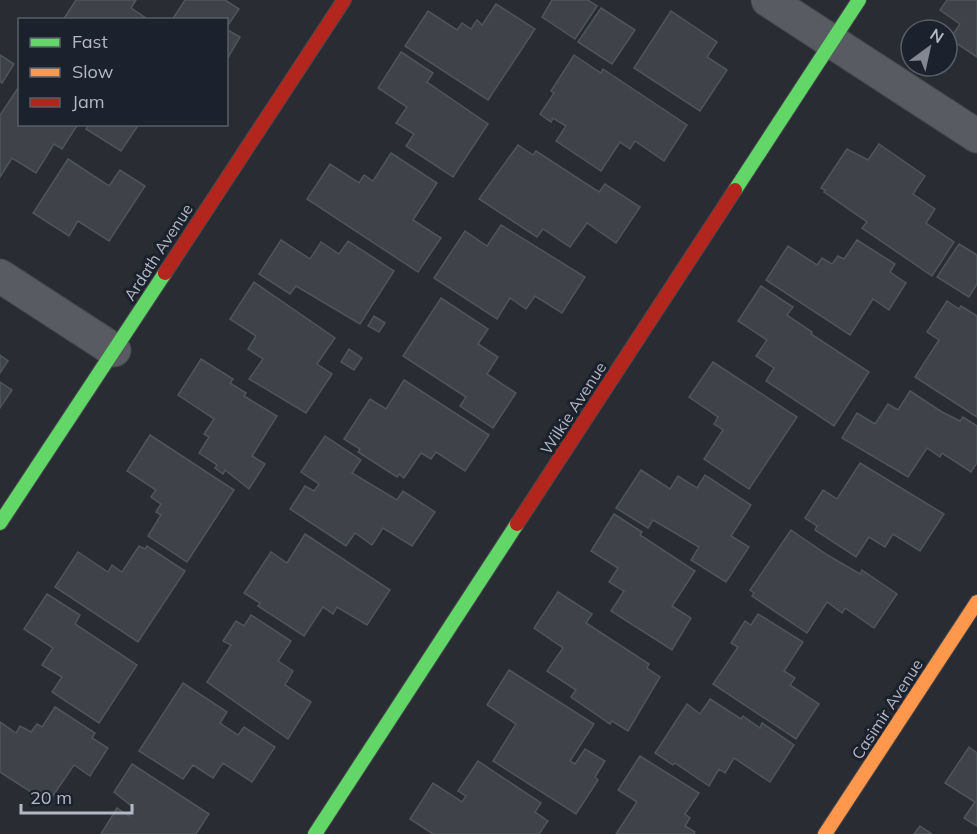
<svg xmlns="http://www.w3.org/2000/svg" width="977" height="834" viewBox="0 0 977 834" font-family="Mulish,sans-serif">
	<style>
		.building { fill: #3f4248; stroke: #50545b; stroke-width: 1.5 }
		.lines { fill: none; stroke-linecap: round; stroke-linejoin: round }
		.street-casing { stroke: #44474c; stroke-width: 35 }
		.fast-casing { stroke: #44474c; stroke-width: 16 }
		.slow-casing { stroke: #44474c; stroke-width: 16 }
		.jam-casing { stroke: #44474c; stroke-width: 16 }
		.street { stroke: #585b61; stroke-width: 33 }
		.fast { stroke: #63d668; stroke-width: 14 }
		.slow { stroke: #ff974d; stroke-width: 14 }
		.jam { stroke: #b3261e; stroke-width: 14 }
		.labels { text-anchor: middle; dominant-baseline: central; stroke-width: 6; stroke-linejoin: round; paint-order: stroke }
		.street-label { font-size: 16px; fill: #b2b8c4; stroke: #1c222d }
	</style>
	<rect width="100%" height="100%" fill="#292c33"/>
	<g class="building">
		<path d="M76 0H136L131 8 146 18 63 20Z"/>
		<path d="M185 0H225L239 9 226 28V20H172Z"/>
		<path d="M552 0H588L597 6 575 39 542 17Z"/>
		<path d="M947 0H977V57L950 39 960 24 940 10Z"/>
		<path d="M496 4 535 29 488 100 405 46 428 11 457 30 462 23 471 29 477 20 482 25Z"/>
		<path d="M601 8 635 30 612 64 578 42Z"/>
		<path d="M671 11 717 42 707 57 727 70 700 111 634 68Z"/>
		<path d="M226 29 240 37 226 61Z"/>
		<path d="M401 52 433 73 427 82 488 124 453 177 406 146 414 134 396 123 407 107 378 88Z"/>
		<path d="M0 55 14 64 2 83 0 82Z"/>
		<path d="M574 55 601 73 603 69 687 125 664 161 635 141 630 149 620 142 601 171 556 141 566 126 553 118 551 122 540 114 554 93 551 91Z"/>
		<path d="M20 85V124H78L62 149 54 144 36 173 12 158 0 177V115Z"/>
		<path d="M89 124H139L121 151 86 129Z"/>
		<path d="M879 144 925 176 913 194 935 209 926 223 954 242 932 276 862 228 867 222 824 192 825 190 821 188 847 149 868 160Z"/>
		<path d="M518 145 533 155 536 151 599 192 605 184 640 207 616 243 587 223 570 247 543 229 537 237 479 199Z"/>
		<path d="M391 153 437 183 413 220 441 238 418 272 307 199 330 164 359 183 364 175 373 181Z"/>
		<path d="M68 159 109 186 120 170 145 186 109 241 78 221 69 236 33 213Z"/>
		<path d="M501 225 585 277 562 313 535 296 526 309 510 298 497 319 434 278 465 231 487 246Z"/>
		<path d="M281 240 310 259 321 242 339 254 348 241 394 271 360 324 296 286 290 294 259 274Z"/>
		<path d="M857 240 895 264 890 272 906 283 889 310 873 299 850 335 766 280 788 246 817 265 822 258 832 264 838 256 844 259Z"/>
		<path d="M959 244 977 255V284L969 297 937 277Z"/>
		<path d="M254 282 335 338 317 364 332 374 306 413 249 379 263 359 248 349 256 336 230 319Z"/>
		<path d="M761 286 793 307 787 315 812 332 811 334 869 372 834 426 766 381 774 368 756 356 767 340 738 321Z"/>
		<path d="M441 298 488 329 478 344 498 357 487 374 516 393 493 428 460 406 466 397 403 356Z"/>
		<path d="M947 301 959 309 961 306 977 316V417L915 377 939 340 927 332Z"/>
		<path d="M374 316 385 323 379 332 368 326Z"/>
		<path d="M349 349 362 358 354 370 341 362Z"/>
		<path d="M0 355 8 361 0 373Z"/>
		<path d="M201 359 233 379 230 383 246 393 244 396 277 416 252 456 265 464 249 489 225 470 223 474 215 468 217 465 199 453 209 437 204 434 214 419 178 395Z"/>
		<path d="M713 362 797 417 749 489 704 459 723 430 714 424 718 417 689 397Z"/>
		<path d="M404 380 489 435 465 471 436 452 431 459 421 453 404 478 399 474 397 477 358 452 360 449 344 439 370 399 386 409Z"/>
		<path d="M0 382 12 390 0 408Z"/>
		<path d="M910 391 942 412 960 421 963 417 977 426V463L971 472 942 453 940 457 927 448 908 477 842 438 857 413 875 424 888 404 898 410Z"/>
		<path d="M150 435 234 490 187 562 148 536 161 515 156 512 161 504 151 497 156 490 127 471Z"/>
		<path d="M325 436 361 460 352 473 397 500 403 491 435 512 412 546 383 528 372 545 355 533 346 546 290 509 305 486 314 491 319 484 301 472Z"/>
		<path d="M860 463 944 514 920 551 893 534 885 547 869 537 856 557 815 530 817 526 805 518 823 490 837 499Z"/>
		<path d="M641 470 670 489 678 476 697 488 705 475 751 505 731 536 749 547 726 582 691 560 699 547 653 520 648 528 616 508Z"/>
		<path d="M614 514 642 532 640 535 695 571 672 606 691 618 672 650 611 611 624 591 609 582 618 568 591 551Z"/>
		<path d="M791 530 829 556 860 574 862 570 897 594 874 628 845 608 842 613 827 602 807 633 752 596 754 593 750 590Z"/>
		<path d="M305 534 390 590 367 625 337 607 333 614 323 607 304 636 258 606 260 603 244 593 271 552 287 563Z"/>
		<path d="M139 546 145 549 147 546 185 571 138 642 55 587 78 552 108 572 112 565 122 572Z"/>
		<path d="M558 592 592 614 586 623 649 664 647 668 660 677 628 731 612 721 610 724 571 697 576 690 547 671 563 648 534 628Z"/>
		<path d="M47 594 80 615 75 624 137 665 99 723 52 692 62 677 42 665 53 648 24 629Z"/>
		<path d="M758 614 803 642 784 671 795 678 790 685 819 704 796 739 713 684 738 647 731 643 745 621 751 625Z"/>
		<path d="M251 615 291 641 278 661 293 671 285 685 311 702 288 739 207 682 231 645 223 641 236 621 244 626Z"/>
		<path d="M509 670 594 724 570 761 575 764 585 749 605 761 595 777 598 780 576 814 493 761 516 724 487 705Z"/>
		<path d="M183 683 227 712 220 723 238 735 244 727 275 747 252 782 223 763 213 778 193 765 183 779 139 751Z"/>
		<path d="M710 699 741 719 743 716 760 728 762 723 794 745 770 782 734 758 725 773 719 769 709 786 675 763 673 765 655 753 687 704 700 714Z"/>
		<path d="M55 707 95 733 92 738 108 748 90 776 74 765 48 803 0 772V722L16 733 20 726 31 732 37 724 42 727Z"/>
		<path d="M969 747 977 753V826L964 818 975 802 945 783Z"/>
		<path d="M640 756 699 793 685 814 690 818 685 826 695 832 694 834H616L637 802 618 790Z"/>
		<path d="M478 761 541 803 535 812 548 821 539 834H433L410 819 433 783 462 802 466 796 458 791Z"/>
		<path d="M132 764 209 814 196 834H101L117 808 129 816 134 808 114 792Z"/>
		<path d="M920 826 932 834H914Z"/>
	</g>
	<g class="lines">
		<g class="street-casing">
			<g id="street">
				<path d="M768 0 977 136"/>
				<path d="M0 276 114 350"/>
			</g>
		</g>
		<g class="fast-casing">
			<g id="fast">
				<path d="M735 190 859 0"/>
				<path d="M0 523 165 273"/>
				<path d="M315 834 517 524"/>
			</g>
		</g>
		<g class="slow-casing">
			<path id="slow" d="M825 834 977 602"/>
		</g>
		<g class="jam-casing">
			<g id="jam">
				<path d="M165 273 344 0"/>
				<path d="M517 524 735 190"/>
			</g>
		</g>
		<use href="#street" class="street"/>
		<use href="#fast" class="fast"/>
		<use href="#slow" class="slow"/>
		<use href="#jam" class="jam"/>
	</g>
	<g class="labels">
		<g class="street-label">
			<text transform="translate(158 252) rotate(-57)">Ardath Avenue</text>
			<text transform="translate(573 408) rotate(-57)">Wilkie Avenue</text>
			<text transform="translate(887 709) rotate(-57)">Casimir Avenue</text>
		</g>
	</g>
	<rect x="18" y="18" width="210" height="108" fill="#1c222d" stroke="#585e69" stroke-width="1.5"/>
	<rect x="30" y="38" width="30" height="9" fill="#63d668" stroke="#585e69" stroke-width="1.5"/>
	<text x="72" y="48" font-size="18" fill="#b2b8c4">Fast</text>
	<rect x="30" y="68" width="30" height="9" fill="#ff974d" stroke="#585e69" stroke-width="1.5"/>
	<text x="72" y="78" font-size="18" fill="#b2b8c4">Slow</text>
	<rect x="30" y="98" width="30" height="9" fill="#b3261e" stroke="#585e69" stroke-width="1.5"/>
	<text x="72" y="108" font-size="18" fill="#b2b8c4">Jam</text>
	<g transform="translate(929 48) rotate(33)"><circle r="28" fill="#1c222d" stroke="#585e69" stroke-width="1.5"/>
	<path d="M0-4.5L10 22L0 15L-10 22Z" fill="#828791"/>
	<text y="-9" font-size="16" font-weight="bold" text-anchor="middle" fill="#b2b8c4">N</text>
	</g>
	<path d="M21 804v9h111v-9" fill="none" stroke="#b2b8c4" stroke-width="3"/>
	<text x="30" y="804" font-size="18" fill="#b2b8c4" stroke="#1c222d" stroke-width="4.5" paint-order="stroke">20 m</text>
</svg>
